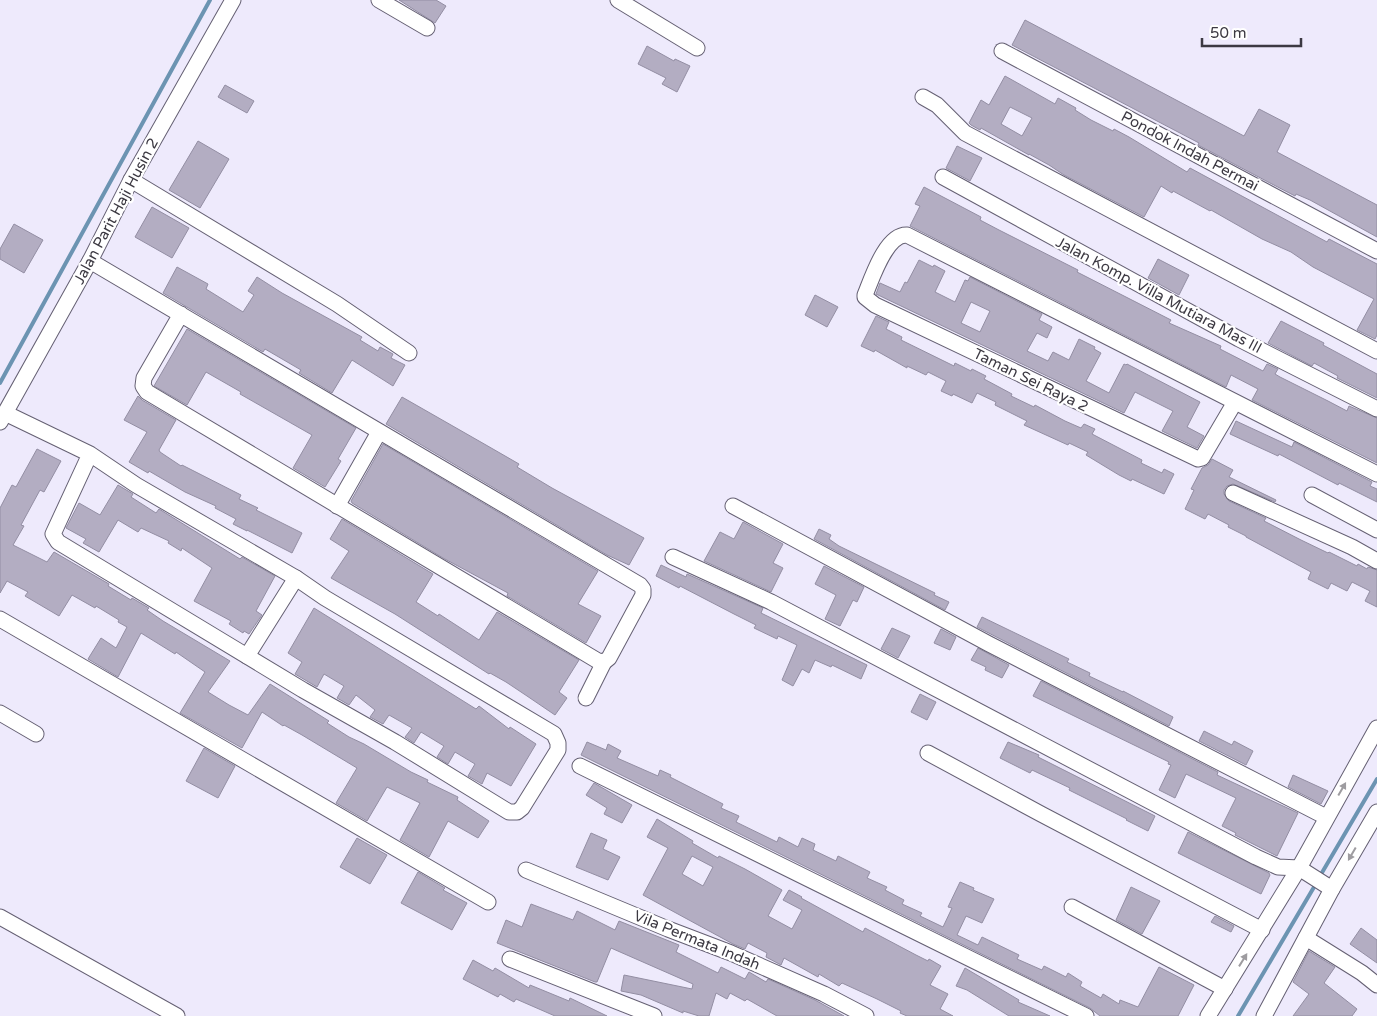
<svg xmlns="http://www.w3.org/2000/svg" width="1377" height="1016" viewBox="0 0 1377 1016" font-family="'Varela Round',sans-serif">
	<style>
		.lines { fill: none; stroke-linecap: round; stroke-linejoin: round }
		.stream { stroke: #6c94b2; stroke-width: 4 }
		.building { fill: #b3adc2; stroke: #938ea3; fill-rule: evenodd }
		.minor-casing { stroke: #656073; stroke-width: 17 }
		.minor { stroke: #fff; stroke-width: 15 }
		.oneway { fill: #9e9ca0 }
		.labels { text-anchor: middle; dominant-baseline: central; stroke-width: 4.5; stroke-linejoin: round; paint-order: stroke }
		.street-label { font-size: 15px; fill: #3c3942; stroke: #fff }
	</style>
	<rect width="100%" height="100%" fill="#eeeafc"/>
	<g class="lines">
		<g class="stream">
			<path d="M0 383 210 0"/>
			<path d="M1320 876 1377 779"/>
			<path d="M1238 1016 1317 882"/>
		</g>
	</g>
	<g class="building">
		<path d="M399 0H436L446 6 435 23Z"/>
		<path d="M1025 20 1244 136 1259 109 1290 125 1277 152 1377 205V237L1310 200 1296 194 1295 196 1270 183 1198 145 1199 143 1012 45Z"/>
		<path d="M647 46 674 61 675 59 690 66 677 92 662 84 666 78 638 64Z"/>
		<path d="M1005 76 1055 104 1058 98 1076 108 1075 110 1091 120 1113 131 1114 129 1129 137 1187 172 1190 168 1327 242 1329 239 1377 264V335L1375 339 1357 330 1374 299 1313 267 1291 252 1262 239 1211 210 1210 211 1173 191 1172 193 1161 186 1144 217 1064 175 1049 165 1029 154V155L981 128 980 130 971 125 969 123 981 100 989 105ZM1010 107 1032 118 1022 136 1001 124Z"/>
		<path d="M225 85 254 101 247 113 218 97Z"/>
		<path d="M198 141 229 159 200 208 169 190Z"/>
		<path d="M957 146 982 158 970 181 946 168Z"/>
		<path d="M924 187 981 217 980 220 999 230 1078 270 1077 272 1171 320 1169 323 1221 346 1220 349 1263 371 1267 364 1278 369 1275 374 1280 377 1328 401 1347 411 1349 406 1377 418V463L1252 400 1258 389 1231 375 1226 387 910 226 920 206 915 204Z"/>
		<path d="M152 207 189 228 172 258 135 237Z"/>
		<path d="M14 224 43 240 24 273 0 259V249Z"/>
		<path d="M1158 259 1189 275 1179 295 1148 278Z"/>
		<path d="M919 260 933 267 934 265 945 271 935 292 955 302 965 280 968 281 970 277 1042 314 1039 320 1052 327 1047 338 1037 333 1027 351 1048 361 1053 352 1069 360 1079 339 1095 347 1094 349 1101 353 1086 381 1109 393 1124 364 1126 365 1127 364 1200 402 1187 427 1204 436 1197 448 1162 431 1173 411 1135 392 1124 413 876 294 880 283 900 292 905 282 907 283ZM971 302 990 311 980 332 961 323Z"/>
		<path d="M177 267 208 284 206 289 243 312 254 295 248 291 257 277 282 293 362 337 360 340 378 351 380 347 393 354 391 358 405 365 393 386 352 360 332 393 299 373 301 370 265 349 263 352 163 293Z"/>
		<path d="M815 295 838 307 827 327 805 315Z"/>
		<path d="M876 316 889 322 886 329 902 337 901 340 954 366 955 363 971 371 972 369 986 376 984 379 1012 394 1011 396 1034 407 1035 405 1065 421 1081 428 1084 424 1095 429 1092 434 1142 460 1141 463 1162 473 1164 469 1174 474 1164 494 1132 479 1131 481 1119 475 1086 455 1088 452 1069 443 1068 445 1024 425 1027 421 995 405 996 402 977 393 972 403 953 394 952 396 941 391 946 381 928 372 926 375 907 366V368L875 350 874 352 861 346Z"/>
		<path d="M1281 321 1324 343 1323 345 1377 374V398L1337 378 1338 376 1314 363 1312 366 1268 343Z"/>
		<path d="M187 329 356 428 338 459 341 461 325 487 293 468 312 435 240 394 241 392 206 372 187 405 154 386Z"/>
		<path d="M138 396 142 400 176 420 159 450 160 452 181 466 182 465 241 495 239 499 258 508 256 510 302 533 292 553 247 530V531L233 524 236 519 215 508 216 506 185 492 149 471 148 473 129 462 147 432 124 420Z"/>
		<path d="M402 397 486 445 519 464 517 467 552 488 644 538 629 565 607 555 386 424Z"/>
		<path d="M1236 421 1292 447 1294 442 1372 482 1370 486 1377 489V502L1339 483 1338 485 1279 454 1278 456 1230 434Z"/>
		<path d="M383 444 598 571 578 604 601 616 586 643 507 596 508 593 443 558 352 503 351 501Z"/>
		<path d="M37 449 61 461 44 492 40 490 21 525 24 526 13 545 47 562 54 552 109 584 108 586 131 600 132 598 149 608 147 610 163 621 230 661 208 692 229 705 248 715 270 684 329 721 327 723 349 737 364 744 411 772 428 780 427 782 458 797 457 800 489 821 478 838 448 821 429 857 400 840 420 803 387 787 367 821 336 803 357 768 302 735 284 725 283 726 262 712 242 748 180 713 205 672 176 652 175 654 141 633 118 677 88 659 101 638 116 648 127 627 118 622 119 620 96 606 95 608 72 595 59 616 25 596 28 592 7 581 0 593V508L12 485 16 487Z"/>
		<path d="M1212 459 1233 470 1229 477 1276 500 1275 502 1233 484 1227 486 1224 490V494L1229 501 1266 518 1264 521 1301 540 1328 553 1329 552 1357 566 1358 564 1367 569 1368 567 1377 570V607L1365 601 1370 591 1352 582 1347 591 1331 583 1328 589 1308 579 1311 572 1246 537V536L1228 527 1229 525 1208 514 1205 519 1185 509 1194 490 1191 489 1202 468 1208 465Z"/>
		<path d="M118 485 133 494 131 497 156 513 159 509 240 559 242 557 275 576 256 611 262 615 249 634 244 631 243 633 229 624 231 621 194 601 212 568 182 548 181 551 168 543 169 541 141 528 138 532 118 520 99 552 83 543 86 539 66 528 79 503 100 515Z"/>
		<path d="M342 519 433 574 416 602 438 616 439 614 479 640 497 612 579 660 559 692 567 698 555 715 527 696 506 682 490 673 489 674 395 614 331 578 349 551 330 539Z"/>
		<path d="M743 522 783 544 773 563 783 568 771 592 704 561 720 532 734 539Z"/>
		<path d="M819 529 831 535 829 539 839 546 935 593 934 595 949 602 945 610 814 539Z"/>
		<path d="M661 565 686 577 687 574 763 608 761 613 867 665 861 679 832 665 831 667 815 660 809 673 802 669 793 686 782 680 797 645 778 636 777 639 754 628 756 625 734 614 680 586 679 588 656 576Z"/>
		<path d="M824 566 864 587 857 602 853 600 840 626 825 619 836 595 815 584Z"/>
		<path d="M314 608 476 709 479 706 509 729 510 727 536 744 511 786 487 773 482 784 468 776 475 764 455 752 448 764 437 757 444 746 421 732 414 743 405 737 412 728 389 715 383 724 370 717 375 710 356 695 349 705 337 698 344 686 324 674 317 687 295 674 302 662 288 653Z"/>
		<path d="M982 617 1069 659 1067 662 1090 673 1089 676 1123 692V691L1173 717 1169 726 977 627Z"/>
		<path d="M892 628 910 636 898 658 881 649Z"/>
		<path d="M941 629 956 637 950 650 934 643Z"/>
		<path d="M978 648 1009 665 1002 678 985 670 986 667 971 660Z"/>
		<path d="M1041 681 1218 772 1217 775 1298 813 1277 856 1235 835 1236 833 1222 826 1236 798 1186 774 1175 798 1159 790 1171 765 1168 764 1169 762 1033 696Z"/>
		<path d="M920 694 936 702 927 720 911 712Z"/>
		<path d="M1204 731 1232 745 1234 741 1253 751 1246 765 1199 741Z"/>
		<path d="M587 742 606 750 608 744 621 751 617 758 658 776 660 770 671 775 670 777 723 804 721 808 739 816 736 822 777 842 779 837 798 847 802 838 815 844 813 850 836 861 838 856 870 872 867 878 887 887 885 890 904 900 902 904 922 913 920 916 943 927 952 908 948 907 960 882 974 888 973 890 994 899 982 923 966 916 957 935 978 945 982 937 1019 955 1017 959 1042 970 1044 966 1066 977 1068 973 1082 982 1080 986 1101 998 1103 994 1119 1004 1120 1000 1138 1007 1159 967 1194 985 1178 1016H1100L1090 1008 581 755Z"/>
		<path d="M1008 742 1039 755 1038 757 1155 816 1148 831 1126 820 1127 819 1069 790 1070 788 1032 770 1030 773 1000 758Z"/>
		<path d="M204 748 235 766 218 798 186 781Z"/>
		<path d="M1293 775 1328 791 1321 804 1288 787Z"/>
		<path d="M594 783 632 805 622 823 604 814 607 808 586 795Z"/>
		<path d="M657 819 693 841 692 843 718 858 719 856 745 869 782 890 768 916 792 929 802 910 783 900 789 890 802 897 801 898 863 932 865 928 916 955 928 961 929 959 941 966 930 985 948 994 940 1009 953 1016H907L900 1013 901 1011 877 999 842 983 839 986 819 974 818 977 784 958 781 965 766 957 767 953 748 943 745 949 733 944 643 895 668 848 647 837ZM692 856 713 867 703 886 682 874Z"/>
		<path d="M1188 832 1269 873 1270 875 1261 894 1178 853Z"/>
		<path d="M591 833 607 840 603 849 620 857 608 880 576 867Z"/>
		<path d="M357 838 387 855 370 884 340 867Z"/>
		<path d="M418 872 445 888 443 890 467 903 452 930 401 903Z"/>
		<path d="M1131 887 1160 901 1142 934 1116 920Z"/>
		<path d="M531 904 573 920 577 911 615 930 619 921 679 945 676 952 718 973 721 967 745 979 749 972 766 982 768 979 815 1000 844 1016H777L747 999 745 1001 730 993 727 999 716 993 709 1016H699L683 1011V1013L641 995 621 991 624 975 692 989 693 984 611 948 597 982H595L497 943 506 920 522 927Z"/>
		<path d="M1215 916 1234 926 1231 932 1211 922Z"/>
		<path d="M1361 928 1377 940V963L1350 944Z"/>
		<path d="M1309 951 1335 967 1324 983 1357 1009 1352 1016H1293L1309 994 1293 982Z"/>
		<path d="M473 960 493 971 495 968 529 988 530 985 569 1001 570 998 607 1016H555L516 999 514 1002 500 994 498 997 463 979Z"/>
		<path d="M965 968 1019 1000 1018 1002 1050 1016H1009L967 990 956 986Z"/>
	</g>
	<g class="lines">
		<g class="minor-casing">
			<g id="minor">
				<path d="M379 0 427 28"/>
				<path d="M618 0 697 48"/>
				<path d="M1002 51 1377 251"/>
				<path d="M923 97 937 105 965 133 1377 351"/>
				<path d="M943 177 1239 339 1377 409"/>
				<path d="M131 180 337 304 409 353"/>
				<path d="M90 261C273 368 456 477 640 585L643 589V595L609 658 604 662 598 661 147 392 143 386 144 378 181 314"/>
				<path d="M1235 402 1202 458 1198 459 875 305 865 297V295C872 278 886 234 907 235L1377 474"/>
				<path d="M5 413 90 454 136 485 296 578 325 598 554 734 558 743V750L522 808 517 812H509L395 742 303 690 58 542 53 534 90 454"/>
				<path d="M0 422 90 261 131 180 233 0"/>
				<path d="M1233 493 1352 547 1377 561"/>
				<path d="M1312 495 1377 530"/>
				<path d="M337 506 379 432"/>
				<path d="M733 506 989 644 1326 817"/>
				<path d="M673 557 771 602 1256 857 1278 867 1299 868 1332 889"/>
				<path d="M0 619 488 902"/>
				<path d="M247 656 296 578"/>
				<path d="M586 698 604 662"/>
				<path d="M0 713 36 734"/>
				<path d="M928 753 1041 814 1262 930"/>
				<path d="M580 766 1086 1016"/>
				<path d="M526 870 668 929 731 953 824 994 866 1016"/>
				<path d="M1072 907 1225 989"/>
				<path d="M0 917 177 1016"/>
				<path d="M1306 938 1362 973 1377 985"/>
				<path d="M510 959 654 1016"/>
				<path d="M1208 1016 1299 868 1377 728"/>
				<path d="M1264 1016 1332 889 1377 812"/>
			</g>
		</g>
		<use href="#minor" class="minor"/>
	</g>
	<defs><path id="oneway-solid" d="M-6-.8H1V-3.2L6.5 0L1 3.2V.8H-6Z" transform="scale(1.25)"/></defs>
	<g class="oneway">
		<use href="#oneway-solid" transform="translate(1342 789) rotate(-60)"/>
		<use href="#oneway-solid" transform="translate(1352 854) rotate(120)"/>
		<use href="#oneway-solid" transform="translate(1243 960) rotate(-58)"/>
	</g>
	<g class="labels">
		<g class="street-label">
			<text transform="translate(1190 151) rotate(28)">Pondok Indah Permai</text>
			<text transform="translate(116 211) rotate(-62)">Jalan Parit Haji Husin 2</text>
			<text transform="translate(1159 295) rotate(28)">Jalan Komp. Villa Mutiara Mas III</text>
			<text transform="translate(1031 380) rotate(26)">Taman Sei Raya 2</text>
			<text transform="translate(697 940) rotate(22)">Vila Permata Indah</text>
		</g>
	</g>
	<path d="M1202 38v8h99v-8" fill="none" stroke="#3c3942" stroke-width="2.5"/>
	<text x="1210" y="38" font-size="15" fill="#3c3942" stroke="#ffffff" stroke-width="4" paint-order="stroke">50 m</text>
</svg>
